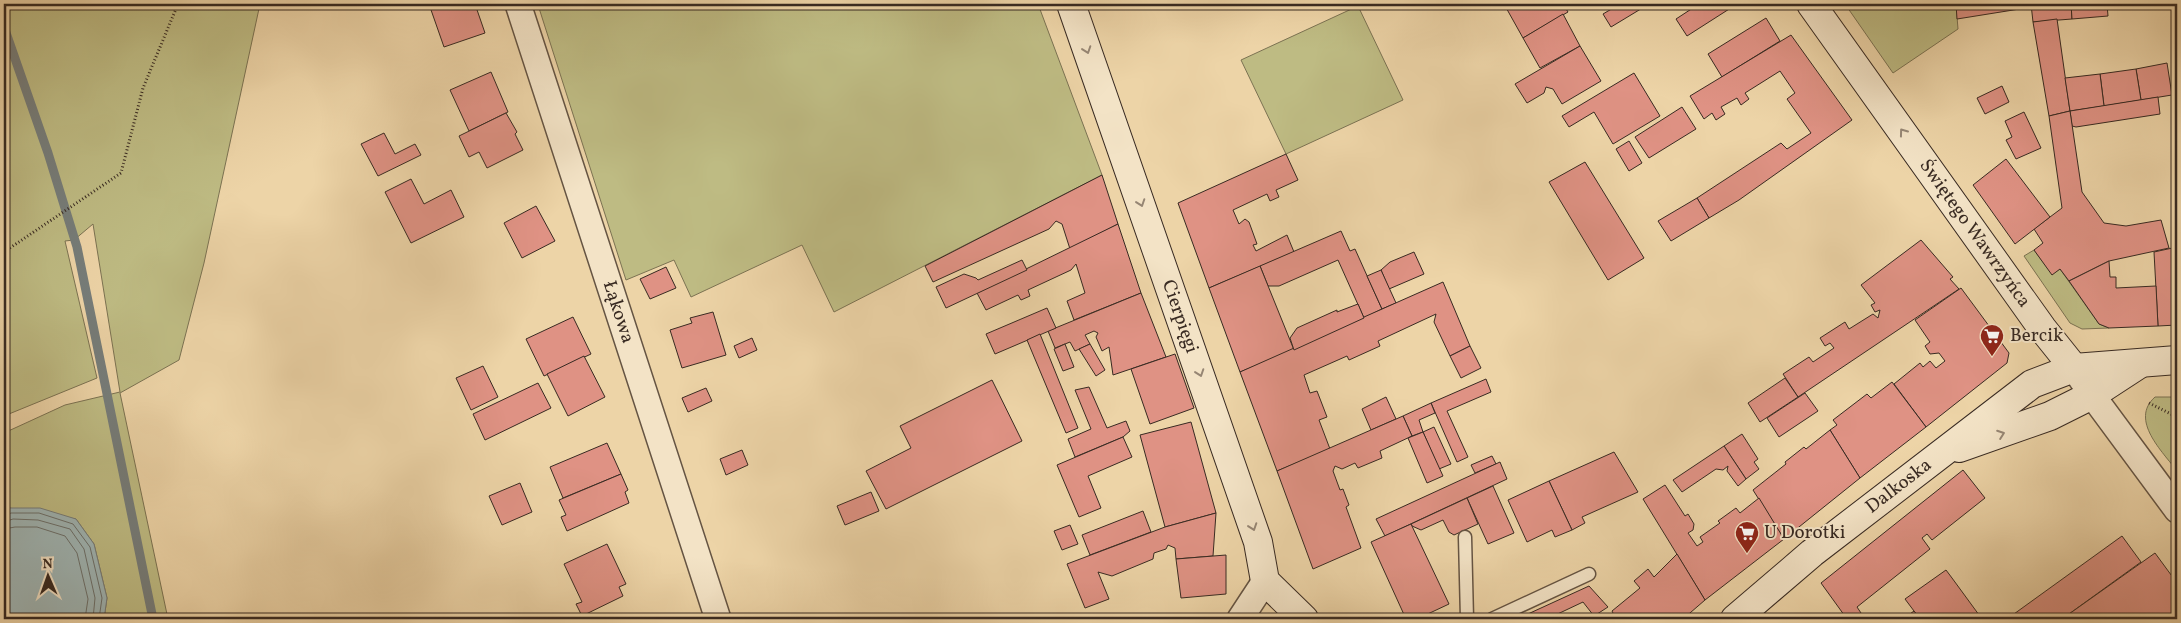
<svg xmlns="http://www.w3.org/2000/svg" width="2181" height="623" viewBox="0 0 2181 623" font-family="Vollkorn,serif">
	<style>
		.green { fill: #bebb83; stroke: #7b7252 }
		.water { fill: #9fb5b4; stroke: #767d7a }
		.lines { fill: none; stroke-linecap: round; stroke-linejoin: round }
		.shore { stroke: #6c706b; stroke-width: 1 }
		.stream { stroke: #767d7a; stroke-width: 9 }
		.building { fill: #df9284; stroke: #382a22 }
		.lane-casing { stroke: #655443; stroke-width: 15 }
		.street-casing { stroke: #655443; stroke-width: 28 }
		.secondary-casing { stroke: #382a22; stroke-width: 30 }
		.path { stroke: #382a22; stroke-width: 3; stroke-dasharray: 1 2.5; stroke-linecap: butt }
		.lane { stroke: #f3e3c6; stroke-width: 12 }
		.street { stroke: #f3e3c6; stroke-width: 25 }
		.secondary { stroke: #f3e3c6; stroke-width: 28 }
		.oneway { stroke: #968674 }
		.labels { text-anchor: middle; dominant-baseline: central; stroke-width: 4; stroke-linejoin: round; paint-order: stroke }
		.street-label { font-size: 19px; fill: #382a22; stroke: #f3e3c6 }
		.poi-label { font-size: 19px; fill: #382a22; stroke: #f3e3c6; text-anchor: start }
	</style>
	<rect width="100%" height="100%" fill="#edd4a7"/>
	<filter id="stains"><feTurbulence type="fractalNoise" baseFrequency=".004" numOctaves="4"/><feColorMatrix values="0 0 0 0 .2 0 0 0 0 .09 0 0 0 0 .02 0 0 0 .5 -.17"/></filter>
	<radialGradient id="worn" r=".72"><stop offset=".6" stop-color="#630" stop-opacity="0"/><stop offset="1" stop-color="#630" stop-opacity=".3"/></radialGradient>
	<g class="green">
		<path d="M4 4H260L204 263 179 360 120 393 168 619H104L107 598 94 544 76 519 9 508 4 512V433L65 405 120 392 93 224 74 240 65 241 97 378 4 416Z"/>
		<path d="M549 4H1038L1102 175 834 312 802 245 691 297 674 260 626 280 539 8Z"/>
		<path d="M1845 4H1956L1958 29 1893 73Z"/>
		<path d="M1358 6 1403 100 1286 154 1241 60Z"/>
		<path d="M2034 250 2052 274 2060 269 2099 324 2109 328 2082 329 2070 323 2024 256Z"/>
		<path d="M2155 397H2177V471C2163 452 2129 420 2155 397Z"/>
	</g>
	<path class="water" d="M9 508H40L76 519 94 544 107 598 104 619H4V512Z"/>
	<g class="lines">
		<g class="shore">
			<path d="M4 516 11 513H39L73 524 90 547 102 598 99 619"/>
			<path d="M4 522 13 519 38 520 70 529 84 549 95 598 93 619"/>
			<path d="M4 529 15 527H37L65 536 77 553 88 599 85 619"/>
		</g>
		<path class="stream" d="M4 27 48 153 77 247 153 619"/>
	</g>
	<g class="building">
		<path d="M440 4H475L485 33 444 47 430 7Z"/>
		<path d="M1504 4H1563L1568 12 1523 38Z"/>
		<path d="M1620 4H1649L1611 27 1603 14Z"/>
		<path d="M1699 4H1737L1687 36 1676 19Z"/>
		<path d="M1956 4H2031L2032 7 1957 19Z"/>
		<path d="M2031 4H2071L2072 19 2033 22Z"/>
		<path d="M2071 4H2107L2108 16 2072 19Z"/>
		<path d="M1563 14 1580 46 1540 68 1523 38Z"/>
		<path d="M1766 18 1780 41 1722 77 1708 54Z"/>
		<path d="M2057 19 2070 111 2049 116 2033 22Z"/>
		<path d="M1791 35 1852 120 1739 200 1709 218 1697 198 1781 143 1787 149 1811 133 1787 99 1795 93 1780 71 1745 93 1749 99 1741 105 1737 98 1721 107 1725 114 1716 120 1712 113 1704 119 1690 96Z"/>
		<path d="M1580 46 1601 81 1562 104 1553 89 1546 87 1544 93 1527 103 1515 84Z"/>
		<path d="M2167 63 2172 95 2141 100 2136 69Z"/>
		<path d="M2136 69 2141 100 2104 106 2100 74Z"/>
		<path d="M491 72 508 112 469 131 450 90Z"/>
		<path d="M1634 73 1660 116 1613 144 1594 112 1569 127 1562 116Z"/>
		<path d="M2100 74 2104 106 2070 111 2065 78Z"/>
		<path d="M2002 86 2009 102 1985 114 1977 98Z"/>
		<path d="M2158 97 2160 114 2076 127 2072 126 2070 111Z"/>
		<path d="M1682 107 1696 129 1649 158 1635 137Z"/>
		<path d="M2070 111 2082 192 2104 223 2126 226 2161 220 2169 248 2109 261 2069 281 2060 269 2052 275 2034 250 2043 243 2034 229 2062 208 2049 116Z"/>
		<path d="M2024 112 2041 148 2016 159 2006 140 2012 137 2005 121Z"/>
		<path d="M506 113 517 132 515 134 523 150 487 168 479 152 469 157 459 136Z"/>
		<path d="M384 133 395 154 415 144 421 155 378 176 361 144Z"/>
		<path d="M1629 141 1642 163 1629 171 1616 149Z"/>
		<path d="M1286 154 1298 180 1276 190 1279 197 1270 201 1267 194 1233 210 1239 224 1245 219 1249 222 1257 244 1253 245 1256 251 1287 235 1294 252 1209 288 1178 203Z"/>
		<path d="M2006 159 2050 217 2015 244 1973 185Z"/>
		<path d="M1585 162 1644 258 1608 280 1549 182Z"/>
		<path d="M1102 175 1118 224 1070 249 1062 224 1056 221 1049 229 933 282 925 266Z"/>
		<path d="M411 179 424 204 451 190 464 217 411 243 385 192Z"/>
		<path d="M1697 198 1709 218 1671 241 1658 221Z"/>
		<path d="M536 206 555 241 522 258 504 223Z"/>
		<path d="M1118 224 1141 293 1074 320 1067 301 1085 293 1076 264 1071 270 1028 290 1030 296 1021 300 1018 295 986 310 977 293Z"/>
		<path d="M1341 231 1350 251 1355 249 1382 309 1364 318 1338 260 1279 286H1268L1260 266Z"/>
		<path d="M1921 240 1953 277 1950 279 1959 289 1798 397 1783 374 1809 357 1813 362 1834 348 1830 343 1825 346 1820 338 1845 322 1849 329 1873 314 1878 318 1880 310 1875 312 1871 305 1875 303 1861 285Z"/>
		<path d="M2177 247V325L2158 326 2154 252Z"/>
		<path d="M1414 252 1424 274 1389 289 1381 270 1390 262Z"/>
		<path d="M1022 260 1027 270 946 308 936 287 964 274 976 278 978 280Z"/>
		<path d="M2109 261 2110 277H2116V288L2156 286 2158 326 2109 328 2099 324 2069 281Z"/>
		<path d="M1260 266 1294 350 1240 372 1209 288Z"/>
		<path d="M666 267 676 288 650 299 640 279Z"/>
		<path d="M1381 270 1396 303 1382 309 1367 276Z"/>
		<path d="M1443 282 1470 346 1450 356 1434 322 1436 314 1378 341 1380 346 1349 360 1347 356 1304 375 1310 393 1317 391 1327 417 1319 420 1330 449 1277 471 1240 372Z"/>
		<path d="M1961 288 2009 353 2007 363 1926 427 1894 384 1920 363 1923 367 1930 361 1936 368 1945 361 1939 353 1930 354 1925 346 1930 342 1915 320Z"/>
		<path d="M1141 293 1166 357 1113 375 1109 347 1102 351 1096 337 1098 333 1094 331 1085 335 1090 344 1075 351 1070 342 1055 348 1048 331Z"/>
		<path d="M1358 304 1364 318 1294 350 1290 338 1297 328 1337 310V312Z"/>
		<path d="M1047 308 1056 328 995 354 986 334Z"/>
		<path d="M713 312 726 355 682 368 670 330 692 323 690 318Z"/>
		<path d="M573 317 591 354 544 376 526 339Z"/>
		<path d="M1040 334 1078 428 1066 433 1027 340Z"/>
		<path d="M752 338 757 350 739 358 734 346Z"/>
		<path d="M1065 344 1074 367 1063 371 1054 349Z"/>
		<path d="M1090 344 1105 370 1096 376 1079 349Z"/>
		<path d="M1470 346 1481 368 1461 378 1450 356Z"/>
		<path d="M1175 354 1194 408 1150 424 1131 369Z"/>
		<path d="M584 356 605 397 568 416 547 374Z"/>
		<path d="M483 366 498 397 471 410 456 378Z"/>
		<path d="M1785 378 1798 397 1760 422 1748 403Z"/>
		<path d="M1486 379 1491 392 1447 411 1468 457 1457 462 1431 403Z"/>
		<path d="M992 380 1022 441 886 509 866 471 911 448 900 426Z"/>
		<path d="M1892 382 1926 427 1860 478 1830 430 1837 425 1833 420 1867 394 1871 398Z"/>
		<path d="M538 383 551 408 485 440 473 414Z"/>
		<path d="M1089 387 1107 428 1126 421 1130 431 1123 437 1075 457 1068 439 1091 429 1075 390Z"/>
		<path d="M706 388 712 401 688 412 682 398Z"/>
		<path d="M1805 393 1818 411 1779 437 1767 418Z"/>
		<path d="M1386 397 1396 419 1371 430 1362 409Z"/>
		<path d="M1431 403 1435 413 1419 420 1423 432 1412 436 1403 416Z"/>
		<path d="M1403 416 1412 436 1380 451 1382 458 1358 468 1355 463 1342 469 1335 466 1333 471 1340 490 1343 489 1349 505 1346 507 1361 548 1313 569 1277 471Z"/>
		<path d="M1191 422 1216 513 1165 527 1140 435Z"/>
		<path d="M1434 427 1451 464 1439 469 1423 432Z"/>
		<path d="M1830 430 1860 478 1784 539 1753 490 1786 464 1785 462 1804 447 1806 449Z"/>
		<path d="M1423 432 1443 476 1427 483 1408 438Z"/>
		<path d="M1742 434 1758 459 1754 462 1759 469 1746 479 1724 446Z"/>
		<path d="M1123 437 1132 457 1088 476 1101 508 1079 517 1057 465Z"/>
		<path d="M607 443 621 474 563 498 550 467Z"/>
		<path d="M1724 446 1746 479 1738 486 1727 471 1728 466 1723 470 1716 469 1682 492 1673 480Z"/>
		<path d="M742 450 748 465 726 475 720 459Z"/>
		<path d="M1614 452 1638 492 1582 517 1585 523 1572 530 1549 481Z"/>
		<path d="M1492 456 1496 464 1475 473 1471 465Z"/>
		<path d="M1500 462 1507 479 1385 536 1376 519Z"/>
		<path d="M1963 470 1985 498 1932 540 1927 534 1922 538 1930 549 1857 607 1865 619H1847L1821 583Z"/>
		<path d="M621 474 628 490 625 492 629 503 567 531 561 517 566 515 559 500Z"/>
		<path d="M1549 481 1572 530 1555 537 1552 530 1527 542 1508 500Z"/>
		<path d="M520 483 532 512 502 525 489 496Z"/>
		<path d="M1665 485 1685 516 1688 514 1694 524 1693 530 1688 533 1697 546 1703 542 1700 537 1720 523 1718 521 1736 508 1740 513 1759 498 1784 539 1705 600 1643 499Z"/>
		<path d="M1493 486 1514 533 1488 544 1467 498Z"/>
		<path d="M871 492 879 511 845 525 837 506Z"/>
		<path d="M1467 498 1478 524 1454 535 1449 532 1443 520 1421 530 1412 526 1411 524Z"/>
		<path d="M1143 511 1151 532 1090 555 1082 535Z"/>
		<path d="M1216 513 1213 556 1176 559 1175 548 1168 545 1166 549 1154 553 1153 559 1112 576 1098 572 1109 599 1085 608 1067 564 1165 527Z"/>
		<path d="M1411 524 1449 604 1417 619H1406L1371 542Z"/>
		<path d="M1070 525 1078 544 1062 550 1054 531Z"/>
		<path d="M2122 536 2141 562 2062 619H2007Z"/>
		<path d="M607 544 626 584 619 587 623 596 582 616 576 604 582 602 564 564Z"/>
		<path d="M2155 553 2177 583V619H2132L2129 615 2123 619H2062Z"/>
		<path d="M1677 554 1705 600 1683 619H1616L1612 611 1640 588 1634 581 1648 569 1654 577Z"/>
		<path d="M1226 555V594L1181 598 1176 559Z"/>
		<path d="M1946 570 1952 578 1982 619H1920L1905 599Z"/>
		<path d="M1589 586 1608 607 1594 616 1583 602 1547 619H1517Z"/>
		<path d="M1914 611 1920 619H1903Z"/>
	</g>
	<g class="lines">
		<g class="lane-casing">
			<g id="lane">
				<path d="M1465 537 1467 619"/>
				<path d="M1492 619 1589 574"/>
			</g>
		</g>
		<g class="street-casing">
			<g id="street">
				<path id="s1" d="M518 4 718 619"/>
				<path d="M2074 368 2092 395 2177 510"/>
				<path d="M1240 619 1265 581"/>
			</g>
		</g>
		<g class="secondary-casing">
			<g id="secondary">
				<path id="s2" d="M1071 4 1258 542 1265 581 1304 619"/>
				<path id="s3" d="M1811 4 2042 328 2074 368"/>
				<path d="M1959 448 2050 416 2092 395 2138 365"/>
				<path id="s4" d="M1735 619 1812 553 2032 384 2074 368 2177 360"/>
			</g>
		</g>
		<g class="path">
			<path d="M4 252 121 173 143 88 178 4"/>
			<path d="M2149 403 2177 417"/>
		</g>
		<use href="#lane" class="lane"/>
		<use href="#street" class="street"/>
		<use href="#secondary" class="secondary"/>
	</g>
	<defs><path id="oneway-chevron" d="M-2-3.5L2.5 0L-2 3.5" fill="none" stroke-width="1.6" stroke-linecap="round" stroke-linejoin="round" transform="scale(1.25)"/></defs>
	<g class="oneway">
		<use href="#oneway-chevron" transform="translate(1087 50) rotate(71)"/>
		<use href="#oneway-chevron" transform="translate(1903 132) rotate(-126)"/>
		<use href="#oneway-chevron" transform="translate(1141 203) rotate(71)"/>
		<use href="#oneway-chevron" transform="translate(1200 373) rotate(71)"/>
		<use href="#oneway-chevron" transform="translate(2001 434) rotate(-20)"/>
		<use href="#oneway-chevron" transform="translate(1253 527) rotate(71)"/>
	</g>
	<defs>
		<g id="supermarket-pin" transform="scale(1.25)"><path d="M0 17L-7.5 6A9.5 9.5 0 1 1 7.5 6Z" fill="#8f2418" stroke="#f3e3c6"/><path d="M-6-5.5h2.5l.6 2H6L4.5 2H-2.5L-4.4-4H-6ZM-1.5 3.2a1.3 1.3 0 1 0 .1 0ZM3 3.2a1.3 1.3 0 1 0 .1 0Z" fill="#fff"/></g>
	</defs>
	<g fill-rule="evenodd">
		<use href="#supermarket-pin" x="1992" y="336"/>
		<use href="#supermarket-pin" x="1747" y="533"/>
	</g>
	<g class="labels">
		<g class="street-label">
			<text stroke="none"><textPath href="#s3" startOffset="282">Świętego Wawrzyńca</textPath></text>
			<text stroke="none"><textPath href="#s1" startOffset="324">Łąkowa</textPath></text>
			<text stroke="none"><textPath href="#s2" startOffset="331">Cierpięgi</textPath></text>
			<text stroke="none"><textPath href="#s4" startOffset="211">Dalkoska</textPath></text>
		</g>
		<g class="poi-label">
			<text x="2010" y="336">Bercik</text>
			<text x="1764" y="533">U Dorotki</text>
		</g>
	</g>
	<rect width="2181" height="623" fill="none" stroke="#edd4a7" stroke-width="20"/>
	<rect x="5" y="5" width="2171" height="613" fill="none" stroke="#382a22" stroke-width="2.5"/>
	<rect x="10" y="10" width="2161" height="603" fill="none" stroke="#382a22"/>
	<g transform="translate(48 576) rotate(358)" stroke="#f3e3c6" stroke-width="4" paint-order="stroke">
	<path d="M0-4L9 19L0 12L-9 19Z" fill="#382a22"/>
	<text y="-8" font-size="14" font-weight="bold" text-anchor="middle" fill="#382a22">N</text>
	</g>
	<rect width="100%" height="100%" filter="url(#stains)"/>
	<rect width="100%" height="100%" fill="url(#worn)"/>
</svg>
